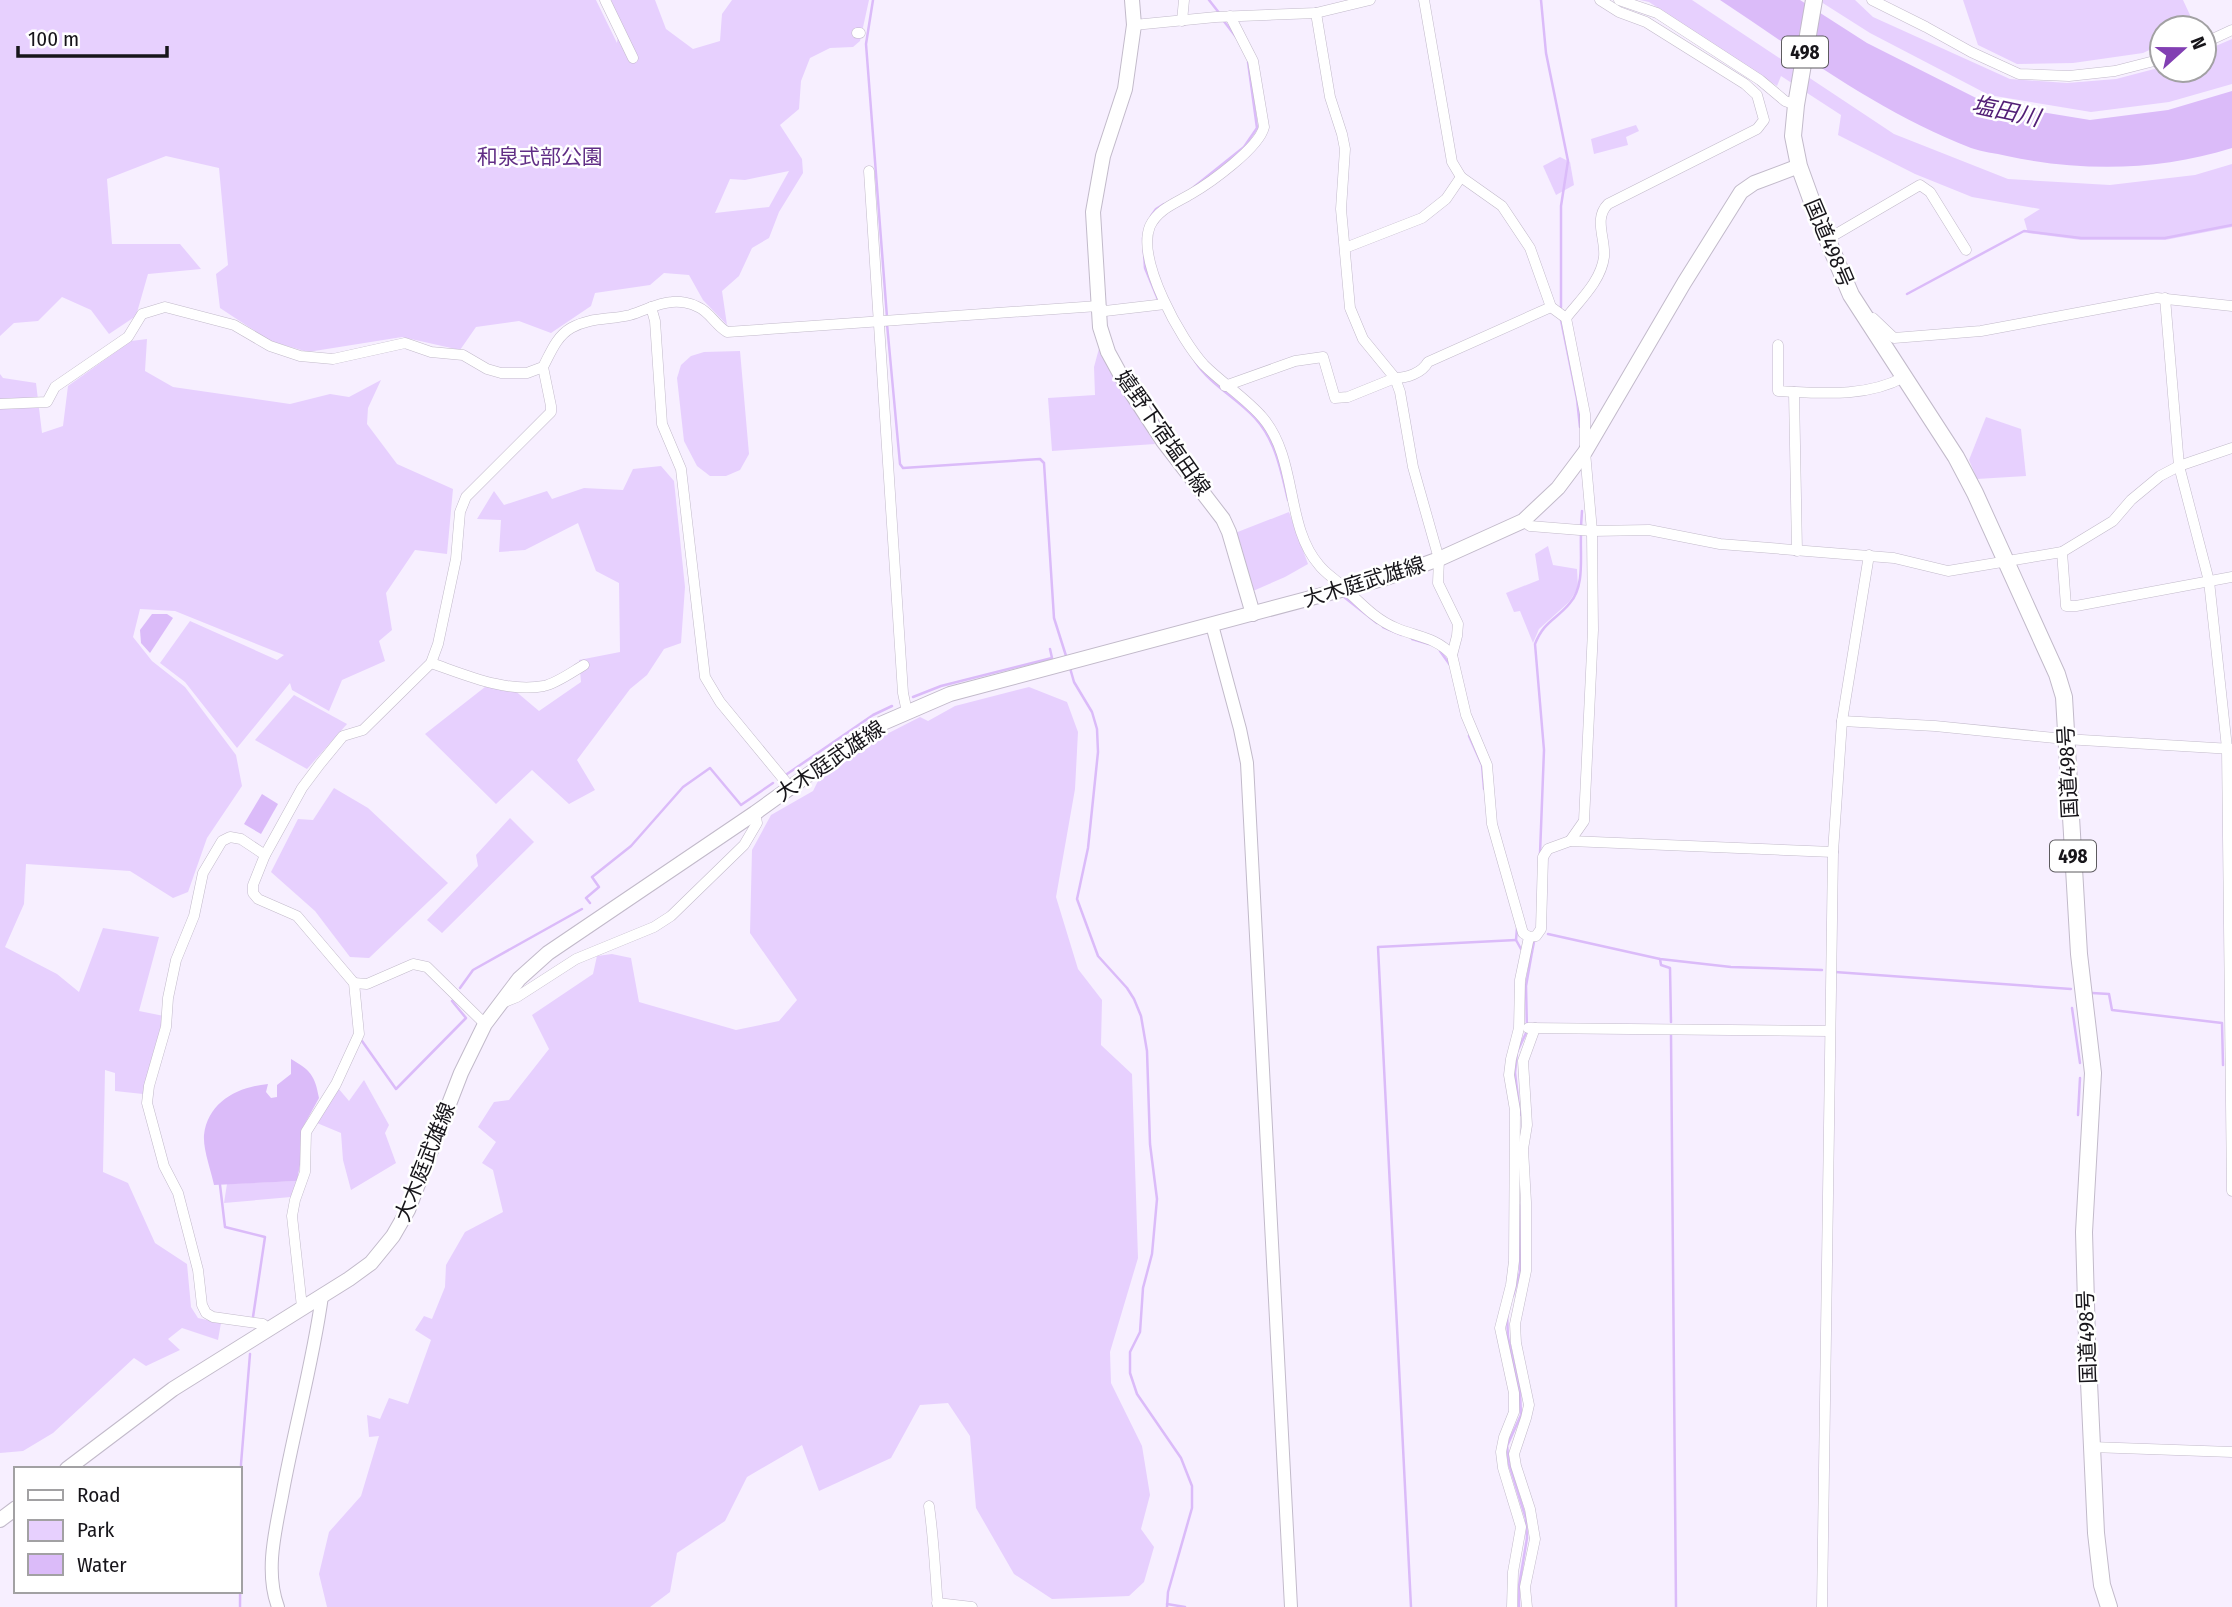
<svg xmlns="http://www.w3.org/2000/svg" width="2232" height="1607" viewBox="0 0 2232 1607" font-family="'Fira Sans Condensed','Noto Sans JP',sans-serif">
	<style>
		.green { fill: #e7d0fe; fill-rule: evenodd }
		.water { fill: #dbbbf9 }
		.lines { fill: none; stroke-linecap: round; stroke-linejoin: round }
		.stream { stroke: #dbbbf9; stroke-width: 2.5 }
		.minor-casing { stroke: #c2baca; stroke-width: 11 }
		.tertiary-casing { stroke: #c2baca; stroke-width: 14 }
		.secondary-casing { stroke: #c2baca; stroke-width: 16 }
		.trunk-casing { stroke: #c2baca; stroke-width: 18 }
		.minor { stroke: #fff; stroke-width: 10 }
		.tertiary { stroke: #fff; stroke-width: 12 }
		.secondary { stroke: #fff; stroke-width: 14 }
		.trunk { stroke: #fff; stroke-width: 16 }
		.labels { text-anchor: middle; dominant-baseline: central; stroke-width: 5; stroke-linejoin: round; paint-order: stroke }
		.shield { fill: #fff; stroke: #5d5b5f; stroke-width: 2 }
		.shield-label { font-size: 19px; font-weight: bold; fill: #17151a }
		.park-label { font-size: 21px; fill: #612e86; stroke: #fff }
		.street-label { font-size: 21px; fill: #17151a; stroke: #fff }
		.water-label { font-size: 23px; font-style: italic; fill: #521e76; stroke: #fff }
	</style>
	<rect width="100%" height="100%" fill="#f7efff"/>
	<g class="green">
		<path d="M0 0H596L617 43 619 28 611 0H655L666 29 693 49 720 41 722 14 732 0H869L860 41 853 47 830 48 810 58 801 81 799 109 780 125 802 159 803 173 779 212 769 238 752 248 739 276 722 291 727 325 703 300 689 275 664 273 650 285 595 293 591 306 551 333 519 321 476 327 460 350 402 337 308 352 270 341 220 308 216 274 228 265 219 168 166 156 107 179 112 244H180L201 269 148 274 136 316 109 334 91 310 62 297 38 321 14 323 0 336ZM789 171 769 207 715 213 730 179 745 180Z"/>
		<path d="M1640 0H1692L1894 134 2008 179 2110 185 2195 175 2232 164V227L2165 240H2081L2028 233 2024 219 2040 209 1972 197 1915 174 1838 135 1841 115 1781 76 1777 86 1649 2Z"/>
		<path d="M1818 0H1855L1873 17 2010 79 2067 83 2116 79 2162 67V70H2204V51L2232 39V84L2169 102 2091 112 1989 95 1870 33Z"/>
		<path d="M1963 0H2183L2190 15 2186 28H2162V44L2143 53 2073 63 2017 64 1978 45Z"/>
		<path d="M1636 125 1639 131 1626 137 1628 145 1594 154 1591 139Z"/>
		<path d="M1560 157 1570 162 1574 185 1556 195 1543 166Z"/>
		<path d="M147 339 145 371 173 387 290 404 330 394 349 397 381 380 368 408 367 424 397 464 453 489 447 554 415 550 386 593 392 630 379 641 385 661 342 680 329 711 292 690 290 683 237 748 185 682 160 663 190 621 277 660 284 655 175 611 140 609 133 637 152 661 185 687 236 755 242 786 207 838 188 892 173 898 130 871 26 864 24 904 5 947 57 974 79 992 103 928 159 937 139 1011 164 1016 143 1094 115 1091V1073L105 1070 103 1172 128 1183 155 1243 187 1264 191 1307 198 1318 221 1323 218 1340 182 1328 168 1339 180 1350 146 1366 134 1358 53 1433 23 1451 0 1453V374L3 378 36 383 42 433 63 426 68 386 131 341Z"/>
		<path d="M1101 341 1111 372 1155 444 1052 451 1048 398 1095 395 1094 367Z"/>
		<path d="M740 351 749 454 740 470 726 476H710L697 466 684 441 677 378 681 365 691 356 704 352Z"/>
		<path d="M1986 417 2021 429 2026 476 1977 479 1969 460Z"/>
		<path d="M661 466 674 481 685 587 681 643 664 649 647 675 630 689 577 760 595 790 569 804 532 770 496 804 425 734 485 687 513 689 539 711 581 682 579 660 620 652 619 583 596 571 578 523 525 550 499 552 501 520 477 519 494 491 504 505 547 491 552 499 584 488 623 490 633 469Z"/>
		<path d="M1289 512 1308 564 1285 577 1253 591 1235 533Z"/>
		<path d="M1548 546 1553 565 1577 569 1578 588 1569 602 1539 629 1533 643 1520 611 1514 612 1506 593 1539 580 1535 554Z"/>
		<path d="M1029 687 1067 702 1078 732 1075 789 1056 897 1078 969 1102 1000 1101 1045 1132 1074 1138 1258 1110 1352 1111 1383 1142 1446 1150 1495 1141 1529 1154 1547 1144 1582 1129 1596 1052 1599 1014 1574 976 1508 970 1436 948 1403 920 1405 891 1458 819 1491 802 1445 747 1477 725 1521 677 1553 670 1592 650 1607H327L319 1574 329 1532 361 1496 379 1436 369 1437 367 1415 380 1419 389 1398 408 1404 431 1340 415 1330 424 1316 432 1319 445 1287 446 1265 465 1232 503 1212 493 1170 482 1163 496 1142 478 1127 494 1102 509 1100 549 1049 532 1015 593 974 597 956 612 954 631 958 639 1002 736 1030 779 1021 797 1000 750 933 752 850 771 815 813 791 818 781 881 737 920 717 928 721 955 706Z"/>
		<path d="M294 695 347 724 307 769 255 740Z"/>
		<path d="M334 788 368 808 448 883 369 958 350 957 315 911 271 872 298 819 313 820Z"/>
		<path d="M510 818 534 842 442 933 427 920 478 866 476 855Z"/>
		<path d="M364 1080 389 1125 385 1133 396 1163 351 1190 343 1160 341 1133 317 1123 338 1088 349 1101Z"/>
		<path d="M297 1181 291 1197 224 1203 227 1184Z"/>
	</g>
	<g class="water">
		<path d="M1720 0H1800L1867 43 1986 103 2090 120 2168 110 2232 91V148C2159 171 2082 172 2007 156 1995 153 1982 152 1971 148 1880 113 1800 53 1720 0Z"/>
		<path d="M152 614H167L173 618 150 653 141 643 140 630Z"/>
		<path d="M262 794 278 804 261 834 244 824Z"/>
		<path d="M291 1059C310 1070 315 1075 319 1098L302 1129 301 1159 297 1181 214 1185C211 1170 203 1150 204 1135 208 1102 237 1087 268 1084L266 1092 271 1098 277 1097V1085L291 1074Z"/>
	</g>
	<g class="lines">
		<g class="stream">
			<path d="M873 0 866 44 887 317"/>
			<path d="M1209 0 1220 14"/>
			<path d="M1541 0 1546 53 1568 161 1561 206V307"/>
			<path d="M1223 20 1236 37"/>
			<path d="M1194 187 1244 147 1257 128 1248 62"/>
			<path d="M1151 216 1156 209 1164 204"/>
			<path d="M1143 238 1145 268 1159 302"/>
			<path d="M1907 294 2024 231 2081 238H2165L2232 225"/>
			<path d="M1561 320 1577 399 1580 427"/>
			<path d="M887 324 900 464 903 468 1040 459 1044 463 1054 618 1067 659"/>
			<path d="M1195 361C1210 385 1237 398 1255 418 1276 441 1281 471 1288 500"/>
			<path d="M1581 526 1582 511"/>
			<path d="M1344 597 1377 623"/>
			<path d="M1383 627 1402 635"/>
			<path d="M1412 639 1429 644"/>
			<path d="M1440 651 1450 665"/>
			<path d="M1070 668 1074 682 1092 712 1097 729 1098 752 1088 848 1077 899 1098 956 1127 988 1134 999 1141 1016 1147 1051 1150 1144 1157 1199 1152 1254 1143 1288 1140 1332 1130 1352V1373L1137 1394 1181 1458 1192 1486V1508L1168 1592 1167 1607"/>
			<path d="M913 697 941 686 1052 658 1050 649"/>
			<path d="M1469 736 1482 765 1484 789"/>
			<path d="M787 774 873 715 892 706"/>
			<path d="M1540 854 1544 750 1535 644C1544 621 1556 620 1570 603 1585 586 1580 556 1581 535"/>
			<path d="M590 903 586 898 599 887 592 877 631 846 683 787 710 768 741 805 773 783"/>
			<path d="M1517 928 1516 940 1521 949 1524 950"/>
			<path d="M1548 934 1660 959 1731 967 1822 970"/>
			<path d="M1532 952 1534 942"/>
			<path d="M1660 959 1661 965 1670 968 1671 1022"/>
			<path d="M1835 972 2071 989"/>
			<path d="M460 988 473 970 582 909"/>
			<path d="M2092 993 2109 994 2112 1010 2222 1023 2223 1065"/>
			<path d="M2072 1008 2080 1063"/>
			<path d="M1671 1035 1676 1607"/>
			<path d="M362 1041 396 1089 466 1018 452 1001"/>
			<path d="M1520 1115 1515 1073 1517 1052 1527 1031 1526 986 1532 952 1530 951"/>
			<path d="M2078 1115 2080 1078"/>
			<path d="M220 1185 225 1227 265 1237 253 1317"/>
			<path d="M1513 1296 1520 1272 1519 1205"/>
			<path d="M1507 1315 1508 1337 1520 1392 1521 1415 1507 1446 1509 1464 1526 1519 1527 1538 1519 1586V1607"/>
			<path d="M1167 1604 1185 1607"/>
			<path d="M240 1607 241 1464 250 1354"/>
			<path d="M1411 1607 1378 947 1516 940"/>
		</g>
		<g class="minor-casing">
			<g id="minor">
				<path d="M605 0 633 58"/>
				<path d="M1424 0 1452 162 1461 177 1502 206 1530 248 1551 307 1566 318 1585 414V452L1592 531 1593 630 1584 821 1570 841"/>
				<path d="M1619 0 1657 13 1760 80 1785 101 1796 105"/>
				<path d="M1872 0 1926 27 1971 52 2019 74 2069 76 2115 71 2162 59"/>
				<path d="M1316 13 1330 97 1342 134 1345 149 1341 209 1350 308 1363 339 1395 378 1400 392 1413 467 1439 559 1438 583 1458 624 1457 636 1452 655 1466 715 1487 765 1492 824 1523 933 1529 937 1520 980 1519 1028 1511 1059 1509 1075 1515 1110 1514 1261 1511 1285 1500 1328 1514 1393V1412L1504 1437 1501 1452 1503 1468 1521 1527 1513 1572 1512 1607"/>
				<path d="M1230 16 1253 61 1264 127C1259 148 1210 183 1191 194 1176 203 1158 209 1150 226 1136 260 1181 340 1204 365 1222 383 1247 399 1263 418 1298 460 1285 526 1319 565 1325 573 1335 579 1342 586 1360 602 1374 619 1396 628 1417 637 1436 637 1452 655"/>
				<path d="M1182 21 1184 0"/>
				<path d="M1134 25 1216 17 1316 13 1370 0"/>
				<path d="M857 33H860"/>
				<path d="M2204 43 2232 30"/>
				<path d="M869 171 903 693 907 712"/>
				<path d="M1826 240 1920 185 1930 192 1966 250"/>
				<path d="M1345 248 1422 218 1446 199 1461 177"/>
				<path d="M2165 298 2179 466 2209 581 2227 748 2232 1191"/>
				<path d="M651 307 655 321 662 424 681 469 705 677 720 702 790 787"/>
				<path d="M1566 318C1580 300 1601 281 1604 257 1606 239 1593 219 1608 204L1757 129 1764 120 1757 95 1745 84 1646 22 1619 12 1600 0"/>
				<path d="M1873 318 1894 338 1981 331 2157 298 2232 306"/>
				<path d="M1778 345V391C1820 393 1866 398 1904 377"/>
				<path d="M1225 386 1295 361 1323 357 1335 398 1348 397 1395 378C1407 378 1422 373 1428 362L1551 307"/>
				<path d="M1794 392 1797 551"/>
				<path d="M0 404 47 402 55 387 128 337 142 314 165 307 234 325 270 346 300 356 333 359 405 343 431 352 463 355 487 369 501 373H527L543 367"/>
				<path d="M1523 521 1530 526 1592 531 1649 530 1720 544 1894 558 1948 571 2062 552 2113 521 2131 500 2160 476 2179 466 2232 448"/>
				<path d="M2062 552 2066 606H2076L2232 577"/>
				<path d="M431 663C466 675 506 693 544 686 557 683 572 672 584 665"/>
				<path d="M1842 721 1935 726 2065 739 2232 749"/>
				<path d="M265 855 241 839 230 837 222 841 203 873 194 916 176 960 168 998 166 1027 149 1086 147 1103 164 1166 178 1193 198 1270 202 1305 206 1313 213 1317 263 1324 269 1330"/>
				<path d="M1529 937 1536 936 1541 929 1543 857 1548 849 1570 841 1833 852"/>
				<path d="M354 983 367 984 413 964 427 967 485 1024"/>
				<path d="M502 1003 517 997 576 959 654 927 671 916 744 845 757 823 755 813"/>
				<path d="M1528 1028 1829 1031"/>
				<path d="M302 1307 292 1216 295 1200 305 1172 306 1132 336 1084 359 1034 354 983 297 916 258 899 253 893V885L265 855 302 788 320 764 343 736 363 730 431 663 438 644 456 559 460 512 466 497 551 412V406L543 367C551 352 556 337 571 328 590 317 610 320 630 315 644 311 657 303 672 302 680 301 691 303 698 307 710 312 715 325 727 332L1098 306 1105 311 1165 304"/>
				<path d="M2091 1447 2232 1452"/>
				<path d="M929 1506C934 1540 935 1573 938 1607"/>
				<path d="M937 1603 972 1607"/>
				<path d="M1527 1607 1525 1587 1535 1539 1530 1509 1516 1466 1514 1454 1526 1418 1529 1405 1516 1343 1515 1324 1526 1271V1202L1523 1149 1527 1125 1523 1061 1535 1028"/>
				<path d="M1822 1607 1833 852 1842 721 1869 555"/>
			</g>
		</g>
		<g class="tertiary-casing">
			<g id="tertiary">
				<path d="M1212 625 1240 729 1247 763 1291 1607"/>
				<path d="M278 1607C265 1572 275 1532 282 1496 294 1429 313 1363 322 1296"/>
			</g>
		</g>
		<g class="secondary-casing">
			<g id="secondary">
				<path d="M1132 0 1134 25 1125 89 1103 156 1093 212 1100 327 1108 352 1125 383 1163 441 1223 519 1229 532 1253 614"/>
				<path d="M67 1469 173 1389 349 1279 371 1263 393 1236 408 1210 461 1073 485 1024 519 979 548 953 755 813 876 726 950 694 1386 578 1439 559 1523 521 1558 488 1585 452 1684 283 1741 192 1754 183 1799 166"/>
				<path d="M0 1520 16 1508"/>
			</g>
		</g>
		<g class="trunk-casing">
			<path id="trunk" d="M1814 0 1796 105 1793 136 1799 166 1816 213 1851 295 1956 457 1975 493 2057 674 2064 697 2079 954 2093 1073 2084 1232 2087 1339 2096 1533 2102 1585 2109 1607"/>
		</g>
		<use href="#minor" class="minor"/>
		<use href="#tertiary" class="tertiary"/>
		<use href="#secondary" class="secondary"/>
		<use href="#trunk" class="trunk"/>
	</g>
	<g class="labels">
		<g class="shield">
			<rect x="1782" y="36.5" width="46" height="31" rx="5"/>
			<rect x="2050" y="840.5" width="46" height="31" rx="5"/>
		</g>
		<g class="shield-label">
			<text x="1805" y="52">498</text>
			<text x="2073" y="856">498</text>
		</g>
		<g class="park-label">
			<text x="540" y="157">和泉式部公園</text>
		</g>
		<g class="street-label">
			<text transform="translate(1829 243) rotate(67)">国道498号</text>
			<text transform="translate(1163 433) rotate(55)">嬉野下宿塩田線</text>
			<text transform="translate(1364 582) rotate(-17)">大木庭武雄線</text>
			<text transform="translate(830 761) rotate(-34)">大木庭武雄線</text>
			<text transform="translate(2068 772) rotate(-93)">国道498号</text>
			<text transform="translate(425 1162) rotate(-68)">大木庭武雄線</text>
			<text transform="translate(2087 1337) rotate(-92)">国道498号</text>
		</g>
		<g class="water-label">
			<text transform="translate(2006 111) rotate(12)">塩田川</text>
		</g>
	</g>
	<rect x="14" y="1467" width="228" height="126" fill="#ffffff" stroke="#a2a1a3" stroke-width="2"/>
	<rect x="28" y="1490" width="35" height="10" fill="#ffffff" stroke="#a2a1a3" stroke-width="2"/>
	<text x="77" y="1502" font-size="21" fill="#17151a">Road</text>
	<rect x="28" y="1520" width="35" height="21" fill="#e7d0fe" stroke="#a2a1a3" stroke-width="2"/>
	<text x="77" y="1537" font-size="21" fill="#17151a">Park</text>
	<rect x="28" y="1554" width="35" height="21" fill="#dbbbf9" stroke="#a2a1a3" stroke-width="2"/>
	<text x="77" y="1572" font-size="21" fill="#17151a">Water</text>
	<g transform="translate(2183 49) rotate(69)"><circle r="33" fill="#ffffff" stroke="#a2a1a3" stroke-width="2"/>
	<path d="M0-5L12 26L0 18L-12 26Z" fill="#823fb3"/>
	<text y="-10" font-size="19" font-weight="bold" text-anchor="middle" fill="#17151a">N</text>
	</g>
	<path d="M18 46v10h149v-10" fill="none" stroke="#17151a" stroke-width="3.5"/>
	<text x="28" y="46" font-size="21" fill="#17151a" stroke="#ffffff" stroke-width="5" paint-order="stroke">100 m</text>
</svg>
